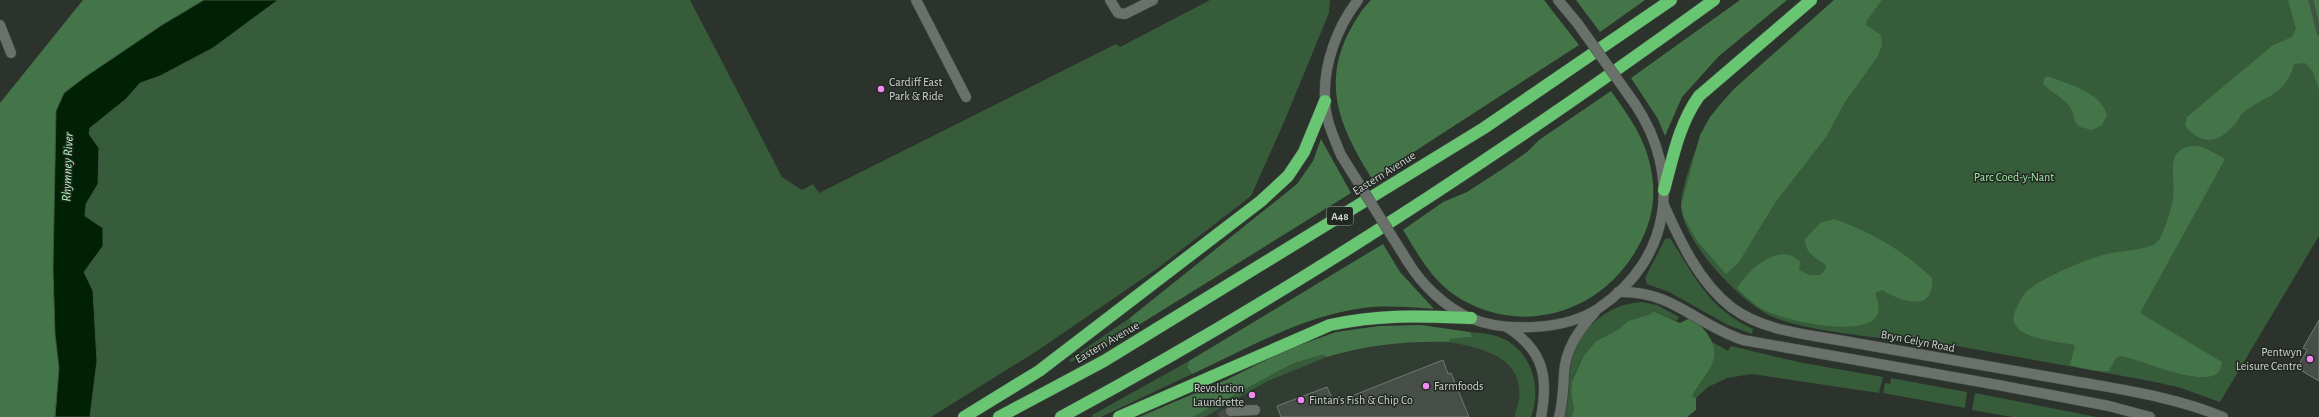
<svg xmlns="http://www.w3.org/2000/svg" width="2319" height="417" viewBox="0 0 2319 417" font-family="'Alegreya Sans',sans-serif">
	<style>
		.built { fill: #313c32 }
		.green { fill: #365c3a }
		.forest { fill: #447549 }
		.water { fill: #002104; stroke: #3e5641 }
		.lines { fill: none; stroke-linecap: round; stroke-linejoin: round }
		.stream { stroke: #3e5641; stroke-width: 5 }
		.building { fill: #474e48; stroke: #727972 }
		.minor-tunnel { stroke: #444a45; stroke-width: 10; stroke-dasharray: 10 5; stroke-linecap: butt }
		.minor-casing { stroke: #484e49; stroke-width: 11 }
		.highway-casing { stroke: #484e49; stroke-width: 13 }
		.minor { stroke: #6a716a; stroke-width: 10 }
		.highway { stroke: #68c673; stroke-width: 12 }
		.minor-bridge-casing { stroke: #484e49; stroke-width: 11; stroke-linecap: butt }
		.minor-bridge { stroke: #6a716a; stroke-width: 10 }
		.poi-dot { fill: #f18af3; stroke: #222822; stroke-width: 1.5 }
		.labels { text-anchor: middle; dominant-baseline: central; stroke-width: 3; stroke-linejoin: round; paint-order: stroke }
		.shield { fill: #222822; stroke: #9ba09c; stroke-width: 1 }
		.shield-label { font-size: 11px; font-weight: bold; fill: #cfd3d0 }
		.poi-label { font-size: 12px; fill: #cfd3d0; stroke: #222822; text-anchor: start }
		.street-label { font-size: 12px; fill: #cfd3d0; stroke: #222822 }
		.park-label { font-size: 12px; fill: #9de6a3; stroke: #222822 }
		.water-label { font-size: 13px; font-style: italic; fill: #b0fab5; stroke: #222822 }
	</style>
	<rect width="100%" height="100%" fill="#2c322c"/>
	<path class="built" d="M1449 339 1517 355 1524 417H1205L1268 381 1327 357 1366 347 1411 342H1449Z"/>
	<g class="green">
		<path d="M278 0H690L782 177 802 190 813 184 819 193 1116 44 1120 47 1210 0H1330L1329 13 1284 122 1251 196 1158 268 1037 351 931 417H90L97 361 93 291 84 272 103 246V228L85 217 86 204 98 184 99 148 89 134 90 128 126 99 140 83 160 76 213 48Z"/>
		<path d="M1834 0H2319V236L2220 402 2178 387 2145 380 1896 335 1895 340C1860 335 1804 330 1773 317 1741 303 1684 243 1681 207 1680 189 1701 131 1711 116 1726 95 1745 79 1764 62 1788 41 1811 21 1834 0Z"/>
		<path d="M1670 238C1695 277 1708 308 1753 329L1752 334 1728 325 1669 292 1647 284 1645 278 1665 239Z"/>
		<path d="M1642 302 1657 305 1679 317 1677 321 1653 311 1651 314 1628 321 1619 329 1596 341 1584 355 1572 380 1571 393 1574 409 1571 417H1565C1569 401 1568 387 1570 371 1574 333 1604 304 1642 302Z"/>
		<path d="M1131 317V320L1137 326 1071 362 1069 360Z"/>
		<path d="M1470 332C1481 333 1494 334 1504 339 1532 353 1542 388 1531 417H1514C1535 363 1491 349 1449 342V339L1473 337Z"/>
		<path d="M1709 340 1728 351 1731 346 1798 362 1883 377 1879 393 1752 374 1727 378 1708 387 1696 398 1692 396C1704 376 1718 363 1709 340Z"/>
		<path d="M1322 355 1327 357 1268 381 1205 417H1193L1294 363Z"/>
		<path d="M1189 361 1187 367 1192 374 1101 417H1093L1092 415Z"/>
		<path d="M1891 378 1967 392 1965 408 1883 393 1885 383 1890 384Z"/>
		<path d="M1975 393 2097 417H2012L1972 410Z"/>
	</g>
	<g class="forest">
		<path d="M83 0H204L162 25 124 51 56 125 53 268 55 334 59 368 57 411 55 417H0V103Z"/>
		<path d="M1371 0H1544L1579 45 1372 179C1344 134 1322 91 1346 38 1353 24 1360 11 1371 0Z"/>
		<path d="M1576 0H1645L1600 32Z"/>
		<path d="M1740 0H1787L1719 56 1682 97 1665 136 1658 119 1631 78Z"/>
		<path d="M1834 0H1882L1867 20 1866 25 1881 35 1882 45 1878 56 1845 102 1826 137 1775 203 1739 262 1726 274 1698 242 1684 218 1681 206 1700 135 1710 117 1733 90Z"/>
		<path d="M2288 0H2319V90L2313 72 2305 63 2294 64C2285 98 2263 95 2242 114 2239 117 2237 123 2233 126 2217 145 2199 144 2185 125L2187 117 2273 45 2292 37 2296 29Z"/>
		<path d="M2047 76C2068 84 2101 92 2107 115L2102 125 2092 130 2080 127 2075 122C2073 100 2057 98 2043 84L2044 79Z"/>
		<path d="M1611 91C1633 122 1650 145 1653 184 1655 205 1649 227 1639 245 1603 314 1518 339 1453 294 1430 277 1417 253 1403 230L1443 202 1467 192 1507 166 1527 152 1539 140Z"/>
		<path d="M1321 139 1351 193 1137 326 1130 320 1131 317 1297 184 1313 161Z"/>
		<path d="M2192 146 2203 147 2225 159 2140 313 2222 362C2221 368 2219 375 2212 376 2190 382 2144 361 2121 356L2116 358 2109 371C2095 372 2083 368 2070 365L2075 345C2058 341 2001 339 2016 309 2019 303 2022 296 2027 291 2041 278 2087 259 2106 254 2118 251 2152 250 2158 241 2164 234 2172 207 2173 198 2176 178 2164 149 2192 146Z"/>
		<path d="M1834 219C1871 232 1903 250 1932 278 1935 314 1900 301 1882 290L1875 293C1878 300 1881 310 1876 317 1859 338 1781 320 1760 308 1752 303 1744 294 1737 288 1748 270 1780 240 1800 262L1799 270 1810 275H1820L1826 269 1825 264C1814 258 1805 252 1805 239L1820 223Z"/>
		<path d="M1383 244 1400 272 1434 309C1410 307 1386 305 1363 308 1302 316 1247 349 1192 374L1187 367 1189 361Z"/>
		<path d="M1653 311 1680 323 1690 318C1704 326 1719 344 1713 361 1711 369 1697 387 1692 396L1696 398V410L1687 417H1571L1574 409 1571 393 1572 381 1584 355 1596 341 1619 329 1628 321 1651 314Z"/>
		<path d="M1421 325 1470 332 1473 337 1449 339V342C1407 341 1367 345 1327 357L1322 355 1294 363 1193 417H1139L1228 379 1286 350 1336 332 1379 326Z"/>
	</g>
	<path class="water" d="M204 0H278L213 48 160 76 140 83 126 99 90 128 89 134 99 148 98 184 86 204 85 216 103 228V246L84 272 93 291 97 361 90 417H55L59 368 55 334 53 268 56 111 64 93 85 77 162 25Z"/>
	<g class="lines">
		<path class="stream" d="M2311 0 2319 33"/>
	</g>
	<g class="building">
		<path d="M2319 320V381L2297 368 2307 350 2303 348Z"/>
		<path d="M1443 360 1448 374 1451 373 1469 417H1281L1277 406 1327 387 1334 403Z"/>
	</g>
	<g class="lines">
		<path class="minor-tunnel" d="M1219 417 1231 411"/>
		<g class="minor-casing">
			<g id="minor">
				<path d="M916 0 966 97"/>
				<path d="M1110 0 1118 13 1125 14 1153 0"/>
				<path d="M1558 0 1578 24"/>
				<path d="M0 25 11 53"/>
				<path d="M1341 155C1334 138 1325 119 1325 100 1323 65 1337 27 1358 0"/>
				<path d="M1664 205C1680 241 1699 282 1731 307 1765 333 1815 335 1855 343 1928 356 2000 368 2073 381 2124 390 2175 397 2223 417"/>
				<path d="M1408 262C1422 285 1445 307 1470 318 1506 333 1567 330 1599 308 1672 259 1682 174 1635 104"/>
				<path d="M1618 292C1672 290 1695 324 1743 340L1998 385 2109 406 2150 417"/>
				<path d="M1507 327C1543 350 1549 376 1541 417"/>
				<path d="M1231 411 1255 410"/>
				<path d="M1559 417C1563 403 1563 388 1564 374 1565 349 1579 330 1595 312"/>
			</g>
		</g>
		<g class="highway-casing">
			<g id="highway">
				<path d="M1664 190C1673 157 1679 124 1699 96L1811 0"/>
				<path d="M964 417 1039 371 1261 201 1288 176 1304 152 1325 101"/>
				<path d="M999 417 1104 361 1484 128 1671 0"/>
				<path d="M1061 417C1288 295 1505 152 1714 0"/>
				<path d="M1119 417 1330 325C1381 314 1419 316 1471 318"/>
			</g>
		</g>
		<use href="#minor" class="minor"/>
		<use href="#highway" class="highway"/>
		<g class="minor-bridge-casing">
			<g id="minor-bridge">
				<path d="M1578 24 1635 104"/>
				<path d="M1341 155 1408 262"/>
			</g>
		</g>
		<use href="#minor-bridge" class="minor-bridge"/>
	</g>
	<g class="poi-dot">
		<circle cx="881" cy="89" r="4"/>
		<circle cx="2310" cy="359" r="4"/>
		<circle cx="1426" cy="386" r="4"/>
		<circle cx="1252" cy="395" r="4"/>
		<circle cx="1301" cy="400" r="4"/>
	</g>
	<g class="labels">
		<rect class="shield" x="1327" y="207" width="26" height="18" rx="3"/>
		<g class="shield-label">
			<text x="1340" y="216">A48</text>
		</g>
		<g class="poi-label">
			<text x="889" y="82">Cardiff East<tspan x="889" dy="14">Park &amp; Ride</tspan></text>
			<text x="2302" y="352" text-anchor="end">Pentwyn<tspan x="2302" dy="14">Leisure Centre</tspan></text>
			<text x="1434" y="386">Farmfoods</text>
			<text x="1244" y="388" text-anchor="end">Revolution<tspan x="1244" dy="14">Laundrette</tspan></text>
			<text x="1309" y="400">Fintan's Fish &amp; Chip Co</text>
		</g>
		<g class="street-label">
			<text transform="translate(1384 173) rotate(-32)">Eastern Avenue</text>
			<text transform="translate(1918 341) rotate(11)">Bryn Celyn Road</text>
			<text transform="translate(1107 342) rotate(-30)">Eastern Avenue</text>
		</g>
		<g class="park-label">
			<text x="2014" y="177">Parc Coed-y-Nant</text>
		</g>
		<g class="water-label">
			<text transform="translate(68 167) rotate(-88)">Rhymney River</text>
		</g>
	</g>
</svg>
